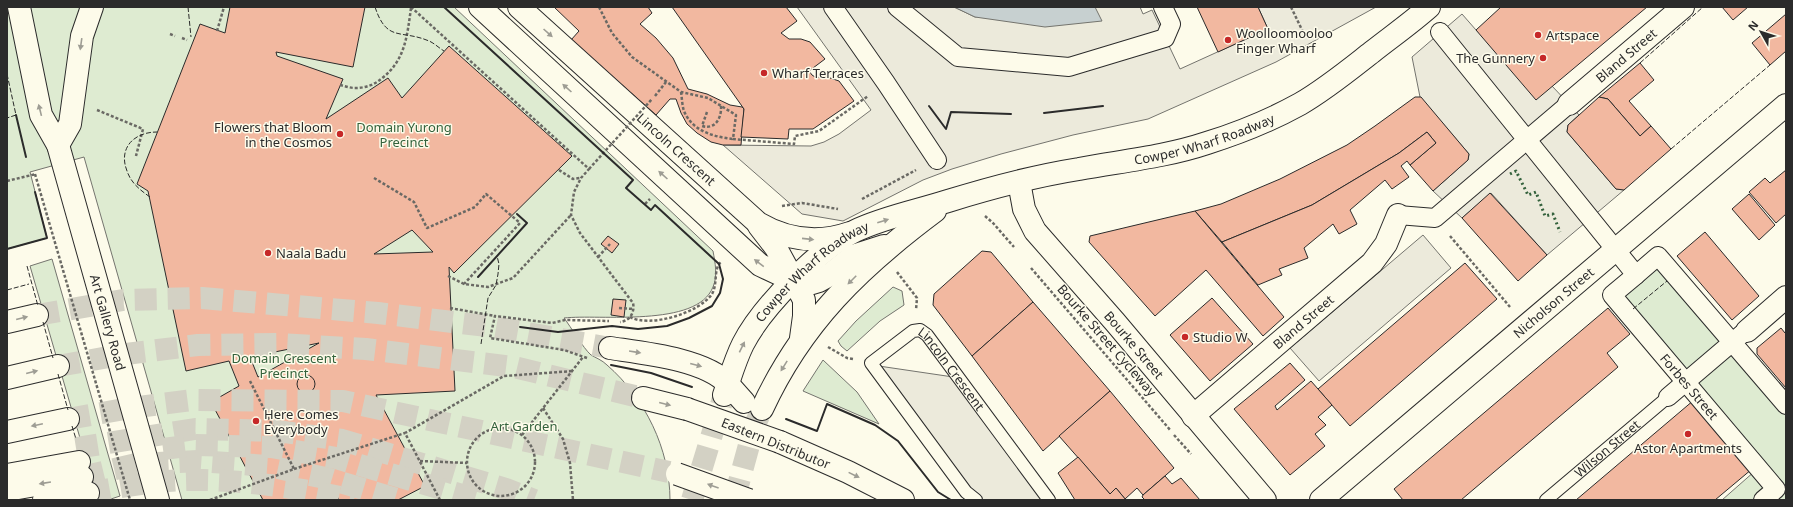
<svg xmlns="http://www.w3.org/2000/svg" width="1793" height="507" viewBox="0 0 1793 507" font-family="'Noto Sans',sans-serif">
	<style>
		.green { fill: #deebd1; stroke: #74746e }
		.parking { fill: #eceadb; stroke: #74746e }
		.water { fill: #c7d0d0; stroke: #74746e }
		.building { fill: #f2b8a0; stroke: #2b2b2b; fill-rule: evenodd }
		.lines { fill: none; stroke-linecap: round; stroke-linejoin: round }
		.tertiary-tunnel { stroke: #d3d1c4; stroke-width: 22; stroke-dasharray: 22 11; stroke-linecap: butt }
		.secondary-tunnel { stroke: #d3d1c4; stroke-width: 22; stroke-dasharray: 22 11; stroke-linecap: butt }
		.motorway-tunnel { stroke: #d3d1c4; stroke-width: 22; stroke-dasharray: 22 11; stroke-linecap: butt }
		.service-casing { stroke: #2b2b2b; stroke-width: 14 }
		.pedestrian-casing { stroke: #2b2b2b; stroke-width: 20 }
		.minor-casing { stroke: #2b2b2b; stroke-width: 24 }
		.tertiary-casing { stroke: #2b2b2b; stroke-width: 24 }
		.secondary-casing { stroke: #2b2b2b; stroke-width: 24 }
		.motorway-casing { stroke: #2b2b2b; stroke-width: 24 }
		.path { stroke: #6a6964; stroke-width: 2.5; stroke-dasharray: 3 2; stroke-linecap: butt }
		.service { stroke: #fdfbea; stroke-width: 12 }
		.pedestrian { stroke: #fdfbea; stroke-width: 18 }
		.minor { stroke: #fdfbea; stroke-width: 22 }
		.tertiary { stroke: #fdfbea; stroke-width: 22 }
		.secondary { stroke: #fdfbea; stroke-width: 22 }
		.motorway { stroke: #fdfbea; stroke-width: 22 }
		.motorway-bridge-casing { stroke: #2b2b2b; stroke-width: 24; stroke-linecap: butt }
		.path-bridge { stroke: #6a6964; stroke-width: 2.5; stroke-dasharray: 3 2; stroke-linecap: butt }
		.motorway-bridge { stroke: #fdfbea; stroke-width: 22 }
		.hedge { stroke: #34623c; stroke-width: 3; stroke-dasharray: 2 3; stroke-linecap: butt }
		.fence { stroke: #2b2b2b; stroke-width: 1; stroke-dasharray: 5 2; stroke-linecap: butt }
		.wall { stroke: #2b2b2b; stroke-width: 2 }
		.oneway { fill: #9e9d94 }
		.poi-dot { fill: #c62828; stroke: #fdfbea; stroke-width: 1.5 }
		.labels { text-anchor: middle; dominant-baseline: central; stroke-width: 3; stroke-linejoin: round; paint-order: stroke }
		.poi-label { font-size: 13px; fill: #2b2b2b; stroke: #fdfbea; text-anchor: start }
		.street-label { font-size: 13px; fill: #2b2b2b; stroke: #fdfbea }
		.park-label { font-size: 13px; fill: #34623c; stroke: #fdfbea }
	</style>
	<rect width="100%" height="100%" fill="#fdfbea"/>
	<g class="green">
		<path d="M7 7H454L713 251C715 262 718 276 713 287 697 328 599 314 564 318 571 327 583 348 591 355 596 358 602 360 607 365 645 398 670 449 670 500H182L84 157 30 172 47 238 7 249Z"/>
		<path d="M1660 250 1786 398V500H1722L1755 471 1607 296Z"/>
		<path d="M52 259 120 496 108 500H98L30 266Z"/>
		<path d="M893 287 902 291 904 305 880 321 847 351 841 346 838 341 856 321Z"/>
		<path d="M823 360 857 392 879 424 803 391Z"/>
	</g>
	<g class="parking">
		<path d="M797 7H954L975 17 1095 7H1140L1143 14 1152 10 1180 69 1268 29 1258 7H1376L1276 62 1148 119 1073 135 1001 154 952 169 923 180 843 221 802 214 723 145 811 146 824 142 839 134 871 110Z"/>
		<path d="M1462 14 1476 30 1552 86 1569 104 1579 115 1568 125 1567 132 1616 189 1624 190 1547 255 1491 193 1462 218 1433 191 1468 160 1469 154 1420 97 1412 57Z"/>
		<path d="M1423 235 1451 268 1319 381 1290 348Z"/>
		<path d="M872 365 960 378 1049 500H976Z"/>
	</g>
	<path class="water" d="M954 7H1095L1102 21 1045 27 975 17Z"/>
	<g class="building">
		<path d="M230 7H365L353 67 276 52 277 56 343 79 326 119 388 78 402 98 449 46 572 156 454 273 449 267 455 391 376 395 425 486 398 500H263L211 402 239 386 229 361 186 371 148 191 137 184 200 24 225 33ZM412 230 433 252 374 254ZM319 343 258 377 250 357Z"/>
		<path d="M554 7H648L652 13 640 24 656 38 673 58 688 89 707 94 730 105 742 107 744 109 741 145H723L711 142 697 133 687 124 681 113 676 99H670L656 115 571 40 579 31Z"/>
		<path d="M672 7H786L797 21 781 33 789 39H801L810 42 825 59 809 71 812 75 815 77 830 78 839 81 854 101 813 129H789L788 139 741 137 744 109Z"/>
		<path d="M1197 7H1258L1268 29 1218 52Z"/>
		<path d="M1501 7H1647L1536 100 1476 30Z"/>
		<path d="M1722 7H1748L1733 20Z"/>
		<path d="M1786 14V51L1770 65 1752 43Z"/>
		<path d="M1640 63 1654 80 1629 101 1651 126 1640 136 1608 99 1599 97Z"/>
		<path d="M1415 97H1421L1469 154 1468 160 1433 191 1410 165 1436 143 1427 132 1399 153 1312 205 1222 242 1195 211 1221 204 1280 179 1347 145 1375 126Z"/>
		<path d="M1599 97 1608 99 1640 136 1651 126 1671 149 1624 190 1616 189 1567 132 1568 125Z"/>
		<path d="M1427 132 1436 143 1410 165 1407 161 1401 166 1409 177 1392 189 1385 180 1350 210 1357 224 1339 234 1333 224 1304 248 1308 258 1279 269 1282 275 1258 285 1222 242 1312 205 1399 153Z"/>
		<path d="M1786 170V214L1776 223 1749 192 1765 178 1770 183Z"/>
		<path d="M1490 193 1547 255 1518 281 1462 218Z"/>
		<path d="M1749 194 1775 225 1759 240 1732 209Z"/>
		<path d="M1195 211 1284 317 1263 336 1206 270 1155 316 1089 242 1090 236Z"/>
		<path d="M1705 232 1759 296 1732 320 1677 256Z"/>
		<path d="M608 236 619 244 612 253 601 244Z"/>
		<path d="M982 251 991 252 1033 302 972 356 933 305 934 294Z"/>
		<path d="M1465 263 1497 299 1350 426 1318 389Z"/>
		<path d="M1212 298 1253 344 1210 381 1170 335Z"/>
		<path d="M613 299 626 300 624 317 611 315Z"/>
		<path d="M1033 302 1110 391 1043 451 972 356Z"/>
		<path d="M1608 308 1630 334 1607 353 1618 367 1461 500H1403L1394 489Z"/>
		<path d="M1781 328 1785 333 1786 332V388L1757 354V348Z"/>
		<path d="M1290 363 1305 380 1275 406 1277 410 1311 381 1332 405 1318 417 1326 425 1315 434 1325 446 1290 475 1234 409Z"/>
		<circle cx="306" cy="384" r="9"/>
		<path d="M1110 391 1174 468 1143 495 1137 488 1125 499 1116 488 1110 494 1059 436Z"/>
		<path d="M1694 400 1752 469 1715 500H1576Z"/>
		<path d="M1078 457 1110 494 1116 488 1126 500H1075L1058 473Z"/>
		<path d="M1165 476 1172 484 1181 478 1200 500H1145L1142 497 1143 495Z"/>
		<path d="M331 493 337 496 339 500H321L325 494Z"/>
	</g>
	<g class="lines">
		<path class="tertiary-tunnel" d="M82 477 136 464 198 461 268 466 330 479 400 500"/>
		<g class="secondary-tunnel">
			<path d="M692 500 724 395"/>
			<path d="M734 500 754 427 762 409"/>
		</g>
		<g class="motorway-tunnel">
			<path d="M37 315 123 300 202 298 378 313 494 327 610 348"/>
			<path d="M58 366 126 354 198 345 277 344 366 349 514 367 643 398"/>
			<path d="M68 419 130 408 192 400 343 401 669 472"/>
			<path d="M76 448 195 429 277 431 342 440 506 489 534 500"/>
			<path d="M163 449 195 445 271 447 336 458 479 500"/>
			<path d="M88 493C126 486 164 479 203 480 254 481 305 489 354 500"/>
		</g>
		<g class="service-casing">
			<g id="service">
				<path id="s1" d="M976 500 966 492 871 363 913 331 920 330 927 335 1049 500"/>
				<path id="s2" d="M1546 500 1668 397"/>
			</g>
		</g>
		<g class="pedestrian-casing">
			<g id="pedestrian">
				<path d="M833 7 886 83 937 160"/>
				<path d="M897 7 958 57 1069 67 1165 38 1171 24 1163 7"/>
				<path d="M1440 32 1636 275 1658 256 1786 405"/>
				<path d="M1398 215 1435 218 1569 104"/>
				<path id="s3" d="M1636 275 1612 295 1776 489 1763 500"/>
				<path d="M1668 397 1742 334"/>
			</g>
		</g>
		<g class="minor-casing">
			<g id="minor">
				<path d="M480 7 760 265 794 281"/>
				<path id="s4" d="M519 7 758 223C787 240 818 244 850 233"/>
				<path id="s5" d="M1569 104 1683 7"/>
				<path id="s6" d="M1019 182 1024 209 1035 231 1115 322 1265 500"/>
				<path d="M759 226 776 248 794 281"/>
				<path d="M1747 331 1786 297"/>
				<path id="s7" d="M1193 416 1372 263 1386 244 1398 215"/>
				<path id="s8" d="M1321 500 1786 105"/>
			</g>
		</g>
		<g class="tertiary-casing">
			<g id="tertiary">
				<path id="s9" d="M19 7 41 115 58 145 158 500"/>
				<path d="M58 145 70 124 82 36 92 7"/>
				<path d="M7 490 82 477"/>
			</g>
		</g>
		<g class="secondary-casing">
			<g id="secondary">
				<path d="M794 281 809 284 819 281 828 276 853 256 884 246"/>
				<path d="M794 281 804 300V316L801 338"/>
				<path d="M728 384 744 402"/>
				<path id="s10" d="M724 395C730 378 735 360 743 344 762 307 819 249 855 231 884 217 917 211 948 201 990 188 1035 176 1079 169 1122 161 1165 157 1207 143 1239 133 1271 120 1300 104 1326 89 1349 70 1372 52 1391 37 1411 23 1429 7"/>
				<path d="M762 409C802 322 860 267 935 211"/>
			</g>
		</g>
		<g class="motorway-casing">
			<g id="motorway">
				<path d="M7 322 37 315"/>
				<path d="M610 348C643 353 705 359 728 384"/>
				<path d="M7 378 58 366"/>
				<path d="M643 398 687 409"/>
				<path d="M7 432 68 419"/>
				<path d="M780 442 848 472 903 500"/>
				<path d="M7 475 79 462"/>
				<path d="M44 500 88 493"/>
			</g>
		</g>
		<g class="path">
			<path d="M411 7 589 169 581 178 574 192 571 215 580 233 633 303C635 312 630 321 620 322"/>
			<path d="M599 7 612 33 632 57 681 92 708 98 736 115 733 139 794 144 795 136 819 131 868 96"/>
			<path d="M1291 7 1304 34"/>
			<path d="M217 31 224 7"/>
			<path d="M170 34 175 36"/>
			<path d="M182 38 187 40"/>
			<path d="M340 85C345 86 350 88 355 88 365 88 374 85 381 79 405 61 407 37 411 8"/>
			<path d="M681 92C682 98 682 105 684 111 692 131 714 137 733 139"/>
			<path d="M655 96 666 82"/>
			<path d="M97 110 143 129 136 156"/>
			<path d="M707 112 702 126C716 130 722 117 721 105"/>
			<path d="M559 170 573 179 580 178"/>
			<path d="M35 174 130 500"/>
			<path d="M374 178 414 202 427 228 475 207 486 194 520 223 464 284"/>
			<path d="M7 181 36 174"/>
			<path d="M862 199 916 170"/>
			<path d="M645 204 650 199"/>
			<path d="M782 206 802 203 838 209"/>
			<path d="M985 216 993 223 1014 247"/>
			<path d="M1450 236 1510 307"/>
			<path d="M598 257 610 244"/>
			<path d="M1031 268 1171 431"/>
			<path d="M897 272 917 298 916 310"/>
			<path d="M448 276 464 284 488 287 513 278 571 215"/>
			<path d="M450 308 495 316"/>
			<path d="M619 308 634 309"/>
			<path d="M630 317C650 328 699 313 712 294 718 284 713 269 721 262"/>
			<path d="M828 347 847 358 853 359"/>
			<path d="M587 358 564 350 490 338 495 316 552 323 565 320 609 321"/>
			<path d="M543 408 563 439 570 463 573 500"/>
			<circle cx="501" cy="462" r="34"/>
			<path d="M522 435 583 357"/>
			<path d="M1174 435 1191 454"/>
			<path d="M420 461 467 463"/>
			<path d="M294 469 405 433"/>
			<path d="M210 500 294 469 250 381"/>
			<path d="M440 500 405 433 504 376 573 371"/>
		</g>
		<use href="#service" class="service"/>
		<use href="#pedestrian" class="pedestrian"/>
		<use href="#minor" class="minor"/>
		<use href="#tertiary" class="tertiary"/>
		<use href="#secondary" class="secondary"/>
		<use href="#motorway" class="motorway"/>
		<g class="motorway-bridge-casing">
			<g id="motorway-bridge">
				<path d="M687 409 780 442"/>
				<path d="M677 474 749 500"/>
			</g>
		</g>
		<path class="path-bridge" d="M589 169 652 99"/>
		<use href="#motorway-bridge" class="motorway-bridge"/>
		<path class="hedge" d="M1510 174 1516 171 1528 195 1536 192 1545 216 1553 214 1560 232"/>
		<g class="fence">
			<path d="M188 7 191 37"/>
			<path d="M375 7C387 43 401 29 429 41 434 43 439 48 444 51"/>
			<path d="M1640 63 1703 7"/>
			<path d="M7 74 16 115 7 118"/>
			<path d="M1671 149 1770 65"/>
			<path d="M150 197C140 190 131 183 127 171 118 148 134 132 157 132"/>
			<path d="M27 266 38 306"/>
			<path d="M7 290 29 284"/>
			<path d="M1633 309 1667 281"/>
			<path d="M43 322 53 358"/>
			<path d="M481 344 488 298 496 285 498 274 499 264 497 256"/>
			<path d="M58 374 68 410"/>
			<path d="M72 426 76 439"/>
		</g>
		<g class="wall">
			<path d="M444 7 633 180 626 188 651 210 655 205 719 264 723 279 720 293 712 306 689 318 667 326 638 329 612 326 558 332 520 327"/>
			<path d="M929 106 946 129 951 112 1011 114"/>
			<path d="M1044 113 1103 106"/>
			<path d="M16 115 26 157"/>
			<path d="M7 249 47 238 35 192"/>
			<path d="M478 277 527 223 517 214"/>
			<path d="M611 365 651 373 692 387"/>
			<path d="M786 419 817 431 827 404 875 425 898 441 938 492 951 500"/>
		</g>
	</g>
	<defs><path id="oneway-solid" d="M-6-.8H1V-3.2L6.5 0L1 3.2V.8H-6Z"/></defs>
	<g class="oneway">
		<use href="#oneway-solid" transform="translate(548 33) rotate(42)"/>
		<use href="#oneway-solid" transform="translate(81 44) rotate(98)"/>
		<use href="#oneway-solid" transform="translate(567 88) rotate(-138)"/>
		<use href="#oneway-solid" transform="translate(40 110) rotate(-104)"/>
		<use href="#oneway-solid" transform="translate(663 175) rotate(-138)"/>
		<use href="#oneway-solid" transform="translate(883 221) rotate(-17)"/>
		<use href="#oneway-solid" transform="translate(808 239) rotate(6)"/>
		<use href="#oneway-solid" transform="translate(759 263) rotate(-143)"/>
		<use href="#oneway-solid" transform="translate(852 280) rotate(135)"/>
		<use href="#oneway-solid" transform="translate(22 318) rotate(-14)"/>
		<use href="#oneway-solid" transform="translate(742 347) rotate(-64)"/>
		<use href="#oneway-solid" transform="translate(635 352) rotate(9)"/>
		<use href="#oneway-solid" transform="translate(696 365) rotate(15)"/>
		<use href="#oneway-solid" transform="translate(784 366) rotate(122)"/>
		<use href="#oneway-solid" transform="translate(32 372) rotate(-14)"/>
		<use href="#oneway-solid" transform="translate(665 404) rotate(14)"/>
		<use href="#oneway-solid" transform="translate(37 425) rotate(168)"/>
		<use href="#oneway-solid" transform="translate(854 475) rotate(26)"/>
		<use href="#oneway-solid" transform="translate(45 483) rotate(171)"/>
		<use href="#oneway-solid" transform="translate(713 486) rotate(-160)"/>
	</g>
	<g class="poi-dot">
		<circle cx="1538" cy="35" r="4"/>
		<circle cx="1228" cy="40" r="4"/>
		<circle cx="1543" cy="58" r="4"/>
		<circle cx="764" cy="73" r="4"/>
		<circle cx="340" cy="134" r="4"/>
		<circle cx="268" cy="253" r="4"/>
		<circle cx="1185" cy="337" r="4"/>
		<circle cx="256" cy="421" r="4"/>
		<circle cx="1688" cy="434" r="4"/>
	</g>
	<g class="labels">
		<g class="poi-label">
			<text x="1236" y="33">Woolloomooloo<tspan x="1236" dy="15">Finger Wharf</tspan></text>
			<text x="1546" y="35">Artspace</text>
			<text x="1535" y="58" text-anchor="end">The Gunnery</text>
			<text x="772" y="73">Wharf Terraces</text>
			<text x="332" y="127" text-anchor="end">Flowers that Bloom<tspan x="332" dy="15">in the Cosmos</tspan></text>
			<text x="276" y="253">Naala Badu</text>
			<text x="1193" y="337">Studio W</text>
			<text x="264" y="414">Here Comes<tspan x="264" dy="15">Everybody</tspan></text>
			<text x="1688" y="448" text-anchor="middle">Astor Apartments</text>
		</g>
		<g class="street-label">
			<text stroke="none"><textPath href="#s5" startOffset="75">Bland Street</textPath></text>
			<text stroke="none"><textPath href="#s10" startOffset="577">Cowper Wharf Roadway</textPath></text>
			<text stroke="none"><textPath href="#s4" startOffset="212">Lincoln Crescent</textPath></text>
			<text stroke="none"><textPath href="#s10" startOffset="156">Cowper Wharf Roadway</textPath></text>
			<text stroke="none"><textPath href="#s8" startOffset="305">Nicholson Street</textPath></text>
			<text stroke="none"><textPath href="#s9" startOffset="329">Art Gallery Road</textPath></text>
			<text stroke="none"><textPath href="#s7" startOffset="145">Bland Street</textPath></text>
			<text transform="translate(1107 340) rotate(49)">Bourke Street Cycleway</text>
			<text stroke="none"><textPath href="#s6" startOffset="203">Bourke Street</textPath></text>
			<text stroke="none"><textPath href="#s1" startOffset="283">Lincoln Crescent</textPath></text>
			<text stroke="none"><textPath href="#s3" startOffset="151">Forbes Street</textPath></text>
			<text transform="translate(776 443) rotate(22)">Eastern Distributor</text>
			<text stroke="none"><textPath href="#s2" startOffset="80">Wilson Street</textPath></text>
		</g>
		<g class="park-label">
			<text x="404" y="127">Domain Yurong<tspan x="404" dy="15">Precinct</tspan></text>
			<text x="284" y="358">Domain Crescent<tspan x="284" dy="15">Precinct</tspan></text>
			<text x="524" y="426">Art Garden</text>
		</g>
	</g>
	<rect width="1793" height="507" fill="none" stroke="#2b2b2b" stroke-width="16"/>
	<g transform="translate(1761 32) rotate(309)" stroke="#fdfbea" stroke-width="3" paint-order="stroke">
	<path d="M0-3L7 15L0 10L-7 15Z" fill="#2b2b2b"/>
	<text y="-6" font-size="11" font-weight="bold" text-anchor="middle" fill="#2b2b2b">N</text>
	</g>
</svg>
